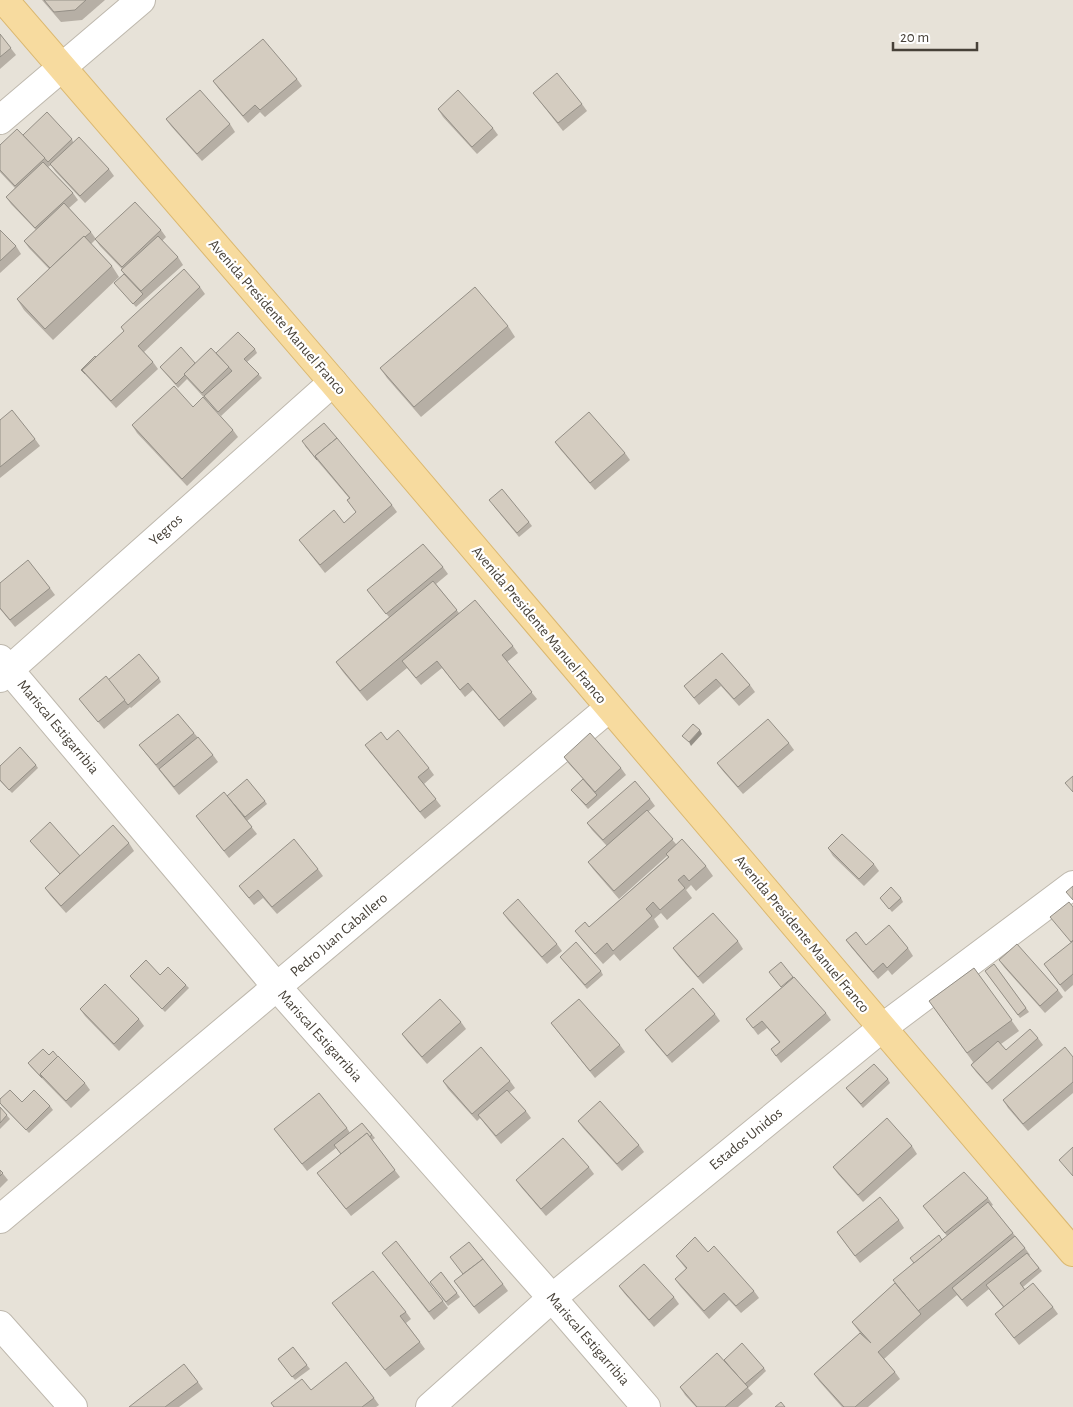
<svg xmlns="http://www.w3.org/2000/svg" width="1073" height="1407" viewBox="0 0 1073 1407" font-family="'Alegreya Sans',sans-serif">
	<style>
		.residential { fill: #e7e2d8 }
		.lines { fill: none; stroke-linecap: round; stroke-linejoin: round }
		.minor-casing { stroke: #beb8ad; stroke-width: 30 }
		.major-casing { stroke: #dbb870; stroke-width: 30 }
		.minor { stroke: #fff; stroke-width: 28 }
		.major { stroke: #f7db9f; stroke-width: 28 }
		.wall { fill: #b6afa5 }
		.shaded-wall { fill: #948f86 }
		.building { fill: #d4ccc0; stroke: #948f86 }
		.labels { text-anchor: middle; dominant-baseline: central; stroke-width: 4.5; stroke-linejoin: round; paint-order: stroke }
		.street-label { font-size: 15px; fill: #474138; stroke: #fff }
	</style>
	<rect width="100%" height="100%" fill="#f3f0ea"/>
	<rect class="residential" x="0" y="0" width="1073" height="1407"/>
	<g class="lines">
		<g class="minor-casing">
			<g id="minor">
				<path d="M0 120 141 0"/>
				<path d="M0 659 277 987 552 1298 646 1407"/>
				<path d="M0 678 333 382"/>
				<path d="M0 1219 609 708"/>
				<path d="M0 1325 73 1407"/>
				<path d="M430 1407 552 1298 882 1028 1073 885"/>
			</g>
		</g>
		<g class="major-casing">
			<path id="major" d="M4 0 333 382 1073 1252"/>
		</g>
		<use href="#minor" class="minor"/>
		<use href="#major" class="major"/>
	</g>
	<g class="wall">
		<path d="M42 0H105L82 20 61 22Z"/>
		<path d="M0 34 16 55 0 69Z"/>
		<path d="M297 79 302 86 265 117 260 112 248 123 218 88 213 81Z"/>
		<path d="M533 93 582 104 587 111 563 131Z"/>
		<path d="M438 109 493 128 498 135 477 154 443 117Z"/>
		<path d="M166 119 230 124 235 132 202 161 171 126Z"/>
		<path d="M23 135 72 139 73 142 109 169 114 176 85 203 55 171 51 165 48 167 73 193 78 200 69 208 91 232 96 239 91 244 112 266 119 277 53 340 24 310 17 299 49 269 29 248 24 241 36 230 11 204 6 197 15 188 0 172V145Z"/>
		<path d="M0 230 16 246 21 254 0 273Z"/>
		<path d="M161 230 166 237 162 241 178 257 183 265 136 307 114 283 124 274 121 270 122 269 100 246 95 239Z"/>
		<path d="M200 287 205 294 144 352 153 362 158 369 116 408 81 370 96 357 124 331 121 327Z"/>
		<path d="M508 326 515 337 421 417 387 378 380 368Z"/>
		<path d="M255 349 257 353 247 362 262 378 221 416 187 379 178 388 160 367 195 363 216 353Z"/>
		<path d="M193 407 233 430 238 437 187 486 137 433 132 425Z"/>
		<path d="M0 420 35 439 40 446 0 478Z"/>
		<path d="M555 442 625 453 630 460 595 490 560 449Z"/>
		<path d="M304 445 392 505 397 512 325 573 299 540 344 523 356 512 347 500 349 498Z"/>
		<path d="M492 504 529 522 532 526 519 537Z"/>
		<path d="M443 567 448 574 436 584 459 613 513 646 518 653 507 662 537 699 504 727 473 690 465 697 442 668 421 685 407 668 367 701 343 672 336 662 389 617 367 590Z"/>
		<path d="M0 583 50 588 55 595 15 627 0 609Z"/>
		<path d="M722 653 750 685 755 692 739 706 721 686 699 705 684 686Z"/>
		<path d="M159 678 161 682 131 708 130 707 104 729 79 699 108 680Z"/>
		<path d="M194 733 213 755 218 762 179 795 139 745Z"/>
		<path d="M387 740 429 768 434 775 424 784 441 806 425 819 370 752 365 745Z"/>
		<path d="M789 743 794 750 743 794 722 770 717 763Z"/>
		<path d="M564 757 621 768 626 775 588 809 571 790 583 779 569 764Z"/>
		<path d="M36 765 38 768 12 793 0 781V766Z"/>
		<path d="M227 796 265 801 267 804 247 821 257 834 229 858 196 816Z"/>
		<path d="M650 799 655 806 648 812 676 844 706 866 713 876 696 891 691 885 686 890 692 898 667 920 661 913 654 919 659 927 620 961 614 954 603 964 583 941 575 931 589 927 668 857 667 856 619 899 593 869 588 862 607 846 592 830 587 823Z"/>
		<path d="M30 841 80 856 129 843 134 851 66 913 50 895 45 888 60 874Z"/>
		<path d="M828 848 874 864 879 871 864 886 833 856Z"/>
		<path d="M318 869 323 876 277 914 263 898 254 905 239 886Z"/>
		<path d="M880 898H901L903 902 892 912Z"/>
		<path d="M1073 907V985L1065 992 1044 964 1071 943Z"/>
		<path d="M503 913 557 944 562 951 547 964 508 920Z"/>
		<path d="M846 940 866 945 908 948 913 956 892 975 888 970 878 979 851 947Z"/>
		<path d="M738 941 743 949 703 984 678 955 673 948Z"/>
		<path d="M560 957 601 971 603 975 587 989Z"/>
		<path d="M999 960 1058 990 1063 997 1045 1013 1004 967Z"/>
		<path d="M994 964 1029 1012 1020 1018 985 971Z"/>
		<path d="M974 968 1019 1031 1001 1044 1006 1050 1038 1038 1043 1045 992 1090 976 1072 971 1065 973 1062 929 1001Z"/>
		<path d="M160 975 186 985 189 988 165 1012 132 979 130 976Z"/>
		<path d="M793 977 826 1013 831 1020 781 1063 771 1049 779 1042 767 1028 758 1035 746 1019Z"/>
		<path d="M80 1009 139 1019 144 1026 119 1051 85 1016Z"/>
		<path d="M715 1014 720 1021 672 1063 650 1037 645 1030Z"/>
		<path d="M461 1022 466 1029 427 1064 407 1041 402 1034Z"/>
		<path d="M551 1023 620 1045 625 1052 595 1078Z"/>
		<path d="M49 1055 85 1083 90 1090 71 1108 31 1067 28 1063Z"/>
		<path d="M1073 1057V1093L1028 1131 1008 1108 1003 1100Z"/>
		<path d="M888 1079 890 1083 863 1108 846 1088Z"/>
		<path d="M443 1081H510L515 1088 509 1093 526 1111 531 1118 501 1144 480 1118 477 1121 448 1089Z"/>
		<path d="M0 1099 50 1106 53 1110 29 1133 1 1105Z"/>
		<path d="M0 1107 10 1119 0 1129Z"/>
		<path d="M578 1121 639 1145 644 1152 622 1171 583 1128Z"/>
		<path d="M362 1123 375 1138 372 1140 400 1177 351 1216 317 1173 341 1154 336 1148 307 1171 274 1129 347 1128 350 1133Z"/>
		<path d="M912 1146 917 1154 863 1202 838 1174 833 1167Z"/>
		<path d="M589 1167 594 1174 546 1216 521 1187 516 1180Z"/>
		<path d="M0 1170 8 1180 0 1188Z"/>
		<path d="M988 1198 993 1205 991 1206 1025 1248 1030 1255 1029 1256 1042 1271 1023 1287 1025 1290 1053 1307 1058 1314 1019 1345 995 1314 1003 1307 989 1289 967 1307 957 1295 926 1321 884 1359 895 1372 900 1379 868 1407H842L819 1381 814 1374 860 1333 852 1322 895 1283 913 1263 947 1236 923 1206Z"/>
		<path d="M899 1220 904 1228 860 1263 837 1232Z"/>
		<path d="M708 1252 754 1291 759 1298 741 1313 729 1300 709 1319 680 1286 675 1279 686 1269 676 1256Z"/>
		<path d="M382 1253 443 1301 448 1308 434 1320Z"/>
		<path d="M441 1272 460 1297 448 1306 430 1282Z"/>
		<path d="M454 1281 503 1284 508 1291 479 1314Z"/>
		<path d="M619 1286 674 1297 679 1304 654 1327 624 1293Z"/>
		<path d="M332 1303 406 1312 411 1319 406 1323 425 1349 390 1377Z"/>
		<path d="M293 1347 310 1369 295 1380 278 1359Z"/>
		<path d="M724 1360 764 1368 766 1371 748 1388 753 1394 738 1407H696L685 1395 680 1387Z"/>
		<path d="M198 1382 203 1389 179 1407H129Z"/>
		<path d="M311 1390 374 1398 379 1405 376 1407H273Z"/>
	</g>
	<path class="shaded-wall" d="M700 730 702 734 691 746 689 742Z"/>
	<g class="building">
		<path d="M44 0H86L75 10 54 12Z"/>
		<path d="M0 34 11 48 0 57Z"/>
		<path d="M263 39 297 79 260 110 255 105 243 116 213 81Z"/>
		<path d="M557 73 582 104 558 123 533 93Z"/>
		<path d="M200 90 230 124 197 154 166 119Z"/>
		<path d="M458 90 493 128 472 147 438 109Z"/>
		<path d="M47 112 72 139 48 162 23 135Z"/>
		<path d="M17 129 45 158 15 186 0 170V145Z"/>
		<path d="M79 137 109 169 80 196 50 164Z"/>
		<path d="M43 162 73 193 35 228 6 197Z"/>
		<path d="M135 202 161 230 122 267 95 239Z"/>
		<path d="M64 203 91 232 85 237 84 236 50 268 24 241Z"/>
		<path d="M0 230 16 246 0 261Z"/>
		<path d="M84 236 112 266 45 329 17 299Z"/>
		<path d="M158 236 178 257 141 291 121 270Z"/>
		<path d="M184 269 200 287 138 346 153 362 111 401 82 370 124 331 121 327Z"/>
		<path d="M124 274 143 294 133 304 114 283Z"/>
		<path d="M475 287 508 326 414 407 380 368Z"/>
		<path d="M238 332 255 349 244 359 259 374 218 412 204 396 232 371 216 353Z"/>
		<path d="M181 347 195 363 184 374 185 375 176 384 160 367Z"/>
		<path d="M211 348 229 367 202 393 184 374Z"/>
		<path d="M95 356 96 357 82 370 85 374 81 370Z"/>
		<path d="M174 386 193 407 203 397 233 430 182 479 132 425Z"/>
		<path d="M12 410 35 439 0 467V420Z"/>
		<path d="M589 412 625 453 590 483 555 442Z"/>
		<path d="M324 423 337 438 315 456 317 460 302 441Z"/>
		<path d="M337 438 392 505 320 565 299 540 334 510 344 523 356 512 347 500 350 498 315 456Z"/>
		<path d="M502 489 529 522 517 533 489 500Z"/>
		<path d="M423 544 443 567 386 614 367 590Z"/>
		<path d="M28 560 50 588 10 620 0 608V583Z"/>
		<path d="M433 581 457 610 360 691 336 662Z"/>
		<path d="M475 600 513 646 502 655 532 692 499 720 468 683 460 690 437 661 416 678 402 661Z"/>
		<path d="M722 653 750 685 734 699 716 679 694 698 684 686Z"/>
		<path d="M139 654 159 678 128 705 108 680Z"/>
		<path d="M106 676 125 700 98 722 79 699Z"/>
		<path d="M178 714 194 733 156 765 139 745Z"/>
		<path d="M768 719 789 743 738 787 717 763Z"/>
		<path d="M693 724 700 730 689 742 682 736Z"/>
		<path d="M398 730 429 768 418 777 436 799 420 812 365 745 381 732 387 740Z"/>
		<path d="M590 733 621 768 595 792 564 757Z"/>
		<path d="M198 737 213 755 174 787 159 769Z"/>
		<path d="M20 747 36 765 9 790 0 780V766Z"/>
		<path d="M1073 776V792L1065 783Z"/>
		<path d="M247 779 265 801 245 817 227 796Z"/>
		<path d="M583 779 597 795 586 805 571 790Z"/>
		<path d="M635 781 650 799 603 840 587 823Z"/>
		<path d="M224 792 252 827 224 851 196 816Z"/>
		<path d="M647 810 673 839 614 891 588 862Z"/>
		<path d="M50 822 80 856 60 874 30 841Z"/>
		<path d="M113 825 129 843 61 906 45 888Z"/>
		<path d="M842 834 874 864 859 879 828 848Z"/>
		<path d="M294 839 318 869 272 907 258 890 249 898 239 886Z"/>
		<path d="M682 839 706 866 689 881 684 875 678 880 685 888 660 910 653 902 646 909 652 916 613 951 607 943 595 954 575 931 585 922 589 927 669 857 666 854Z"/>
		<path d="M1073 886V900L1066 892Z"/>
		<path d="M891 887 901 898 889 909 880 898Z"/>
		<path d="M518 899 557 944 542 957 503 913Z"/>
		<path d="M1069 902 1073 907V940L1071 942 1050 917Z"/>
		<path d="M713 913 738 941 698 977 673 948Z"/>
		<path d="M889 925 908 948 887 968 883 963 873 972 846 940 856 932 866 945Z"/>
		<path d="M1073 941V974L1060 985 1044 964Z"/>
		<path d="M576 942 601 971 585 985 560 957Z"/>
		<path d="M1017 944 1058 990 1040 1006 999 960Z"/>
		<path d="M146 960 160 975 168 967 186 985 162 1009 130 976Z"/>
		<path d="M781 962 793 977 781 987 769 972Z"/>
		<path d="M994 964 1026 1008 1018 1015 985 971Z"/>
		<path d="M974 968 1012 1020 967 1053 929 1001Z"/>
		<path d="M794 977 826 1013 776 1056 771 1049 780 1042 762 1021 753 1028 746 1019Z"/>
		<path d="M105 984 139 1019 114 1044 80 1009Z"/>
		<path d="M693 988 715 1014 667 1056 645 1030Z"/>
		<path d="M440 999 461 1022 422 1057 402 1034Z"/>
		<path d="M579 999 620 1045 590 1071 551 1023Z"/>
		<path d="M1030 1029 1038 1038 987 1083 971 1065 998 1041 1006 1050Z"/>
		<path d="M481 1047 510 1081 472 1114 443 1081Z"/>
		<path d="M1065 1047 1073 1057V1082L1023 1124 1003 1100Z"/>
		<path d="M43 1049 49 1055 53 1051 58 1057 40 1074 42 1078 28 1063Z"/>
		<path d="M58 1056 85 1083 66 1101 40 1074Z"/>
		<path d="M874 1064 888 1079 861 1104 846 1088Z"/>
		<path d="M10 1090 22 1102 34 1090 50 1106 26 1130 0 1103V1099Z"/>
		<path d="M507 1090 526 1111 496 1136 478 1115Z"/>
		<path d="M319 1093 347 1128 302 1164 274 1129Z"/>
		<path d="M600 1101 639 1145 617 1164 578 1121Z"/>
		<path d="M0 1107 7 1115 0 1123Z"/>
		<path d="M887 1118 912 1146 858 1195 833 1167Z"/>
		<path d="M362 1123 372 1135 369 1137 367 1133 341 1154 334 1145Z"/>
		<path d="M367 1133 395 1170 346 1209 317 1173Z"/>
		<path d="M563 1138 589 1167 541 1209 516 1180Z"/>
		<path d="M1073 1147V1176L1059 1160Z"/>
		<path d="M0 1170 3 1173 0 1176Z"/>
		<path d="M964 1172 988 1198 945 1233 923 1206Z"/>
		<path d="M880 1197 899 1220 855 1256 837 1232Z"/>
		<path d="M988 1202 1013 1233 918 1311 893 1280Z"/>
		<path d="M939 1235 942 1240 914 1263 910 1258Z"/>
		<path d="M1015 1236 1025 1248 962 1300 952 1288Z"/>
		<path d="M695 1237 708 1252 714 1246 754 1291 736 1306 724 1293 704 1311 675 1279 687 1268 676 1256Z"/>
		<path d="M396 1241 443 1301 429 1312 382 1253Z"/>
		<path d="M469 1242 483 1259 463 1274 450 1257Z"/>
		<path d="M1027 1253 1039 1268 1020 1283 1025 1290 1004 1307 986 1285Z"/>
		<path d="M483 1259 503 1284 474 1307 454 1281Z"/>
		<path d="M644 1264 674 1297 649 1320 619 1286Z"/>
		<path d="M373 1271 406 1312 400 1316 420 1342 385 1370 332 1303Z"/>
		<path d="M441 1272 457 1293 446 1302 430 1282Z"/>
		<path d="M895 1283 921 1314 878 1352 895 1372 855 1407H844L814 1374 860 1333 871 1343 852 1322Z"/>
		<path d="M1033 1283 1053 1307 1014 1338 995 1314Z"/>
		<path d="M742 1343 764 1368 745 1384 724 1360Z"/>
		<path d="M293 1347 307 1365 292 1377 278 1359Z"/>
		<path d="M717 1353 748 1387 725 1407H697L680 1387Z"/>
		<path d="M346 1362 374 1398 362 1407H274L271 1403 302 1379 311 1390Z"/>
		<path d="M184 1364 198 1382 165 1407H129Z"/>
		<path d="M781 1402 785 1407H775Z"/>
	</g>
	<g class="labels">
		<g class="street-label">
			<text transform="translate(277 317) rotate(49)">Avenida Presidente Manuel Franco</text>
			<text transform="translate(166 530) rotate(-42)">Yegros</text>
			<text transform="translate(539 625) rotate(50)">Avenida Presidente Manuel Franco</text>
			<text transform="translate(58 727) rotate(50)">Mariscal Estigarribia</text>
			<text transform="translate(802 934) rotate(50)">Avenida Presidente Manuel Franco</text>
			<text transform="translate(339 935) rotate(-40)">Pedro Juan Caballero</text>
			<text transform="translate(320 1036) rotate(48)">Mariscal Estigarribia</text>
			<text transform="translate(746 1139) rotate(-39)">Estados Unidos</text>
			<text transform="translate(588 1339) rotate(49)">Mariscal Estigarribia</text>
		</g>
	</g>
	<path d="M893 42v8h84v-8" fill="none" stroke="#474138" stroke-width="2.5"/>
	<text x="900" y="42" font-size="15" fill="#474138" stroke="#ffffff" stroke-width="4" paint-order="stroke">20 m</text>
</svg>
